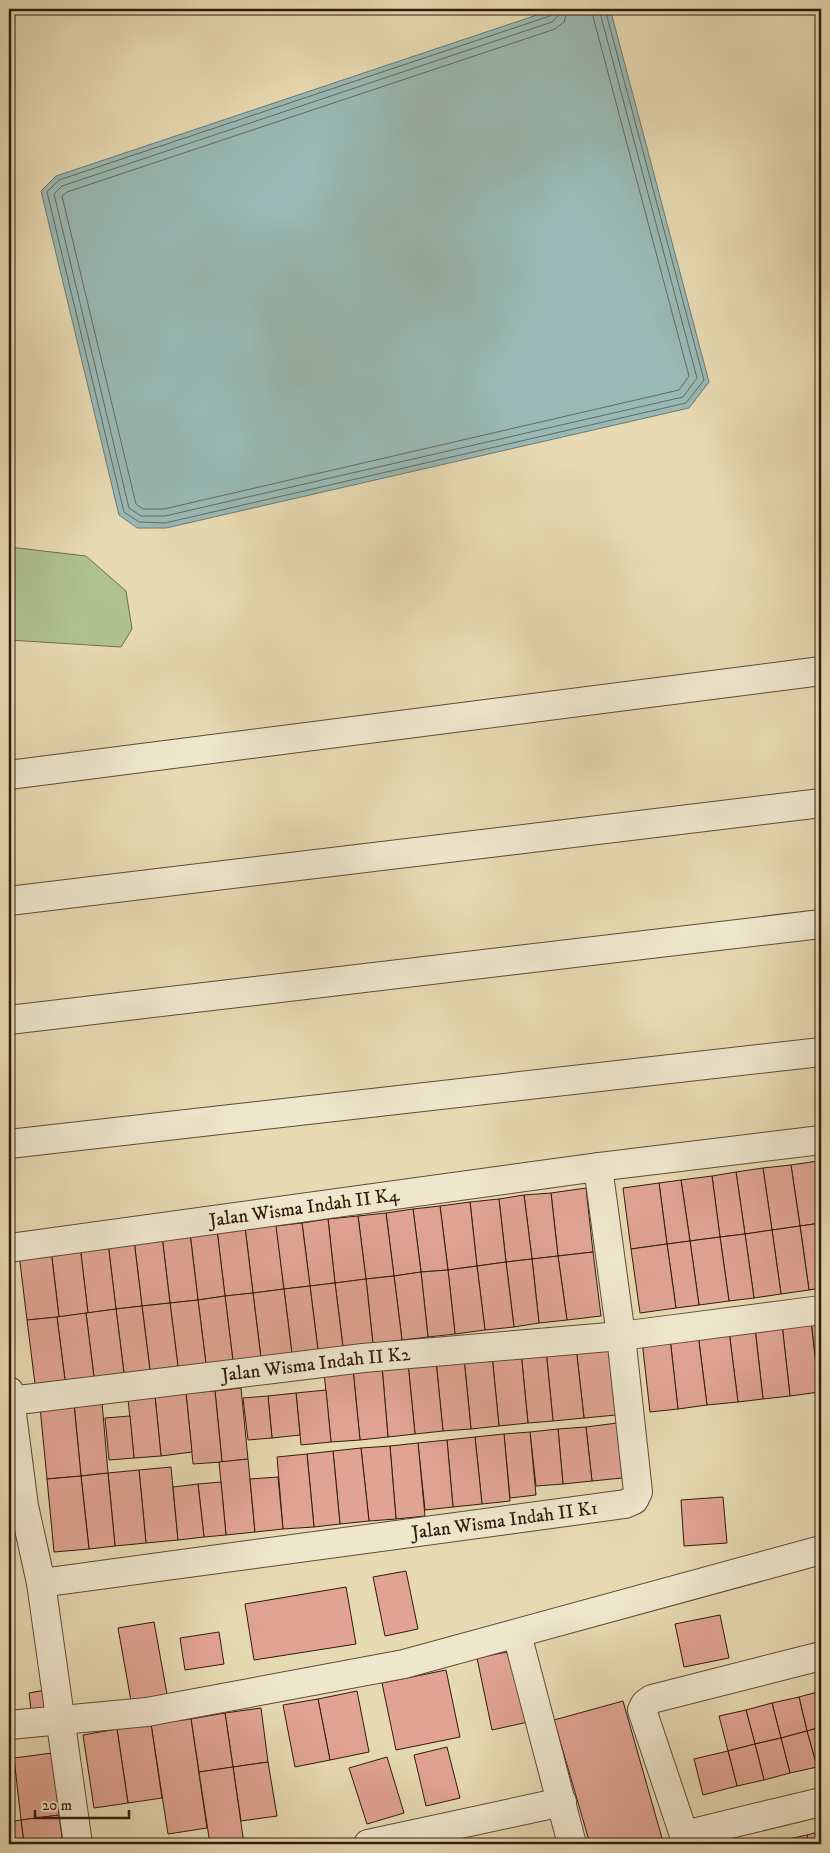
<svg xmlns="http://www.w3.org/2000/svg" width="830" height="1853" viewBox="0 0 830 1853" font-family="'IM FELL DW Pica',serif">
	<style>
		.green { fill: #b0c190; stroke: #716e4e }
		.water { fill: #99b9b4; stroke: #707971 }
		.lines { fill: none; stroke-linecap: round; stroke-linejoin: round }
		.shore { stroke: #666a60; stroke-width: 1 }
		.building { fill: #e1a493; stroke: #321a0c }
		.minor-casing { stroke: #5f4a36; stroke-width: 30 }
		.minor { stroke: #efe7cd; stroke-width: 28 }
		.labels { text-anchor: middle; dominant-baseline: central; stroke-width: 5; stroke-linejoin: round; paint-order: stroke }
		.street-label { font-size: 19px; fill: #321a0c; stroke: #efe7cd }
	</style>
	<rect width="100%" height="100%" fill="#e7dab2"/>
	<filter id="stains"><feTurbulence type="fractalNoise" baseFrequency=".004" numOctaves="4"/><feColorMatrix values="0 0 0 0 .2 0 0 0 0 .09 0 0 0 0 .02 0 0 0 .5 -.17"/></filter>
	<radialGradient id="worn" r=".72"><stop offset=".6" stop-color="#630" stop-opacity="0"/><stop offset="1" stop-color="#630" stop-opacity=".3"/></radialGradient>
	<path class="green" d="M9 547 86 556 126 591 132 629 121 647 9 640Z"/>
	<path class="water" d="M555 9H609L611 12 709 382 689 408 166 528H137L119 515 41 191 56 176Z"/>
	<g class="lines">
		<g class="shore">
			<path d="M554 9 553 13 550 16 59 180 47 192 124 512 139 522 165 523 686 403 704 380 605 9"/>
			<path d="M560 9 558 16 552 22 62 186 54 194 129 508 141 516H165L683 397 697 378 599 9"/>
			<path d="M568 9 564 22 555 29 67 192 62 196 136 504 143 509H164L679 390 689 376 591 9"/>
		</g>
	</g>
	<g class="building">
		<path d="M821 1160V1188L818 1161Z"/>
		<path d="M818 1161 821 1188V1223L800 1226 791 1165Z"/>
		<path d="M791 1165 800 1226 772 1230 763 1168Z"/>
		<path d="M763 1168 772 1230 745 1234 736 1172Z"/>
		<path d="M736 1172 745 1234 720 1237 712 1176Z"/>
		<path d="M712 1176 720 1237 690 1241 681 1180Z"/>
		<path d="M681 1180 690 1241 667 1244 659 1183Z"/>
		<path d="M659 1183 667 1244 631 1249 623 1188Z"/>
		<path d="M586 1188 593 1252 558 1256 551 1193Z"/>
		<path d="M551 1193 558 1256 532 1259 524 1195Z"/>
		<path d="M524 1195 532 1259 506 1262 499 1199Z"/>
		<path d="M499 1199 506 1262 477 1266 470 1202Z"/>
		<path d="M470 1202 477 1266 448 1270 440 1206Z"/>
		<path d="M440 1206 448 1270 421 1272 413 1209Z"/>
		<path d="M413 1209 421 1272 394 1276 386 1213Z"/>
		<path d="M386 1213 394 1276 366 1279 358 1216Z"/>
		<path d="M358 1216 366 1279 335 1283 328 1219Z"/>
		<path d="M328 1219 335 1283 310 1286 302 1223Z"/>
		<path d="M276 1223 284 1289 253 1293 245 1227Z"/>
		<path d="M302 1223 310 1286 284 1289 276 1226Z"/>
		<path d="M821 1223V1288L809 1290 800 1226Z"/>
		<path d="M800 1226 809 1290 781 1294 772 1230Z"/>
		<path d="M245 1227 253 1293 225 1296 217 1230Z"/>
		<path d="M217 1230 225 1296 198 1300 190 1233Z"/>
		<path d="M772 1230 781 1294 754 1298 745 1234Z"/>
		<path d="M190 1233 198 1300 170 1303 162 1236Z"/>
		<path d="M745 1234 754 1298 729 1301 720 1237Z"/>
		<path d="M162 1236 170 1303 142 1306 134 1240Z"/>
		<path d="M720 1237 729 1301 699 1305 690 1241Z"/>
		<path d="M134 1240 142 1306 116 1309 108 1243Z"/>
		<path d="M690 1241 699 1305 676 1308 667 1244Z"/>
		<path d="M108 1243 116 1309 88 1313 80 1246Z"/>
		<path d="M667 1244 676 1308 640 1313 631 1249Z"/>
		<path d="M80 1246 88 1313 59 1317 51 1250Z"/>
		<path d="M51 1250 59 1317 27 1320 19 1254Z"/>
		<path d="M593 1252 601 1316 567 1320 558 1256Z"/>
		<path d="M558 1256 567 1320 539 1323 532 1259Z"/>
		<path d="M532 1259 539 1323 514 1327 506 1262Z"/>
		<path d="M506 1262 514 1327 485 1330 477 1266Z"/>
		<path d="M477 1266 485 1330 455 1334 448 1270Z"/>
		<path d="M448 1270 455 1334 428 1337 421 1272Z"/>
		<path d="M421 1272 428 1337 402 1340 394 1276Z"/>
		<path d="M394 1276 402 1340 373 1344 366 1279Z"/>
		<path d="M366 1279 373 1344 343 1347 335 1283Z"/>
		<path d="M335 1283 343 1347 318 1350 310 1286Z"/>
		<path d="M310 1286 318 1350 292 1354 284 1289Z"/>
		<path d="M284 1289 292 1354 261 1358 253 1293Z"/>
		<path d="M253 1293 261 1358 233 1361 225 1296Z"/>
		<path d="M225 1296 233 1361 206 1364 198 1300Z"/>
		<path d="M198 1300 206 1364 178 1367 170 1303Z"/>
		<path d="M170 1303 178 1366 150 1370 142 1306Z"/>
		<path d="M142 1306 150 1370 124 1373 116 1309Z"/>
		<path d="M116 1309 124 1373 94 1377 86 1313Z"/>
		<path d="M86 1313 94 1377 65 1380 57 1317Z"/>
		<path d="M57 1317 65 1380 35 1384 27 1320Z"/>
		<path d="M821 1320V1392H819L811 1321Z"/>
		<path d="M811 1321 819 1392 790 1396 782 1324Z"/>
		<path d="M782 1324 790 1396 763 1399 755 1328Z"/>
		<path d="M755 1328 763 1399 738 1402 729 1331Z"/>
		<path d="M729 1331 738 1402 707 1405 698 1334Z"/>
		<path d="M698 1334 707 1405 678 1409 670 1338Z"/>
		<path d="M670 1338 678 1409 650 1412 642 1341Z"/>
		<path d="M609 1344 616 1415 584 1418 576 1347Z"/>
		<path d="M576 1347 584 1418 553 1421 546 1350Z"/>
		<path d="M546 1350 553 1421 528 1423 521 1352Z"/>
		<path d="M521 1352 528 1423 499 1426 492 1355Z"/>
		<path d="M492 1355 499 1426 471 1429 464 1358Z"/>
		<path d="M464 1358 471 1429 443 1431 436 1361Z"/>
		<path d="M436 1361 443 1431 415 1434 408 1363Z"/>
		<path d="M408 1363 415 1434 388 1437 382 1366Z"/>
		<path d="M382 1366 388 1437 360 1440 353 1369Z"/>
		<path d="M353 1369 360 1440 331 1442 324 1372Z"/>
		<path d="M241 1388 248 1459 222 1462 215 1391Z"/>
		<path d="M326 1390 331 1442 301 1445 296 1393Z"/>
		<path d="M215 1391 222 1462 193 1464 186 1393Z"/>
		<path d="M186 1393 192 1452 161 1456 155 1396Z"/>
		<path d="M296 1393 300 1435 272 1438 268 1396Z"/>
		<path d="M155 1396 161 1456 134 1458 128 1399Z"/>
		<path d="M268 1396 272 1438 248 1440 243 1398Z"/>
		<path d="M102 1402 108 1473 81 1476 74 1404Z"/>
		<path d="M74 1404 81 1476 47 1479 40 1407Z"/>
		<path d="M130 1416 134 1458 109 1460 105 1418Z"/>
		<path d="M617 1423 622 1478 592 1481 586 1427Z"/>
		<path d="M586 1427 592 1481 563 1484 558 1429Z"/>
		<path d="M558 1429 563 1484 536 1486 530 1432Z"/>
		<path d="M530 1432 536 1495 510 1498 504 1434Z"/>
		<path d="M504 1434 510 1501 482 1504 475 1437Z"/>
		<path d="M475 1437 482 1504 453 1507 447 1440Z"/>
		<path d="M447 1440 453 1507 425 1510 418 1443Z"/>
		<path d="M418 1443 425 1516 396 1519 390 1446Z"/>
		<path d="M390 1446 396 1519 369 1521 361 1448Z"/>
		<path d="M361 1448 369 1521 340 1524 333 1451Z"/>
		<path d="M333 1451 340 1524 314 1527 307 1454Z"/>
		<path d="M307 1454 314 1527 283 1529 277 1457Z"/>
		<path d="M248 1459 255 1532 226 1535 219 1462Z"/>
		<path d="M171 1467 178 1540 146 1543 139 1470Z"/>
		<path d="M139 1470 146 1543 115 1546 108 1473Z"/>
		<path d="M108 1473 115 1546 89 1549 81 1476Z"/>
		<path d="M81 1476 89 1549 54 1552 47 1479Z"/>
		<path d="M278 1477 283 1529 255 1532 250 1479Z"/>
		<path d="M221 1482 226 1535 204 1537 198 1484Z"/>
		<path d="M198 1484 204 1537 178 1540 173 1487Z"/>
		<path d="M723 1497 727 1543 684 1546 681 1500Z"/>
		<path d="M406 1571 418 1629 385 1636 373 1577Z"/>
		<path d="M346 1587 356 1644 254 1660 245 1604Z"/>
		<path d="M720 1615 729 1658 684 1667 675 1624Z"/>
		<path d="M154 1622 167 1694 131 1701 118 1628Z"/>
		<path d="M219 1632 224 1664 185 1670 180 1638Z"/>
		<path d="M512 1651 528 1722 492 1730 477 1658Z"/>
		<path d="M446 1670 460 1737 396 1750 382 1683Z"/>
		<path d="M46 1690 49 1707 31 1709 29 1693Z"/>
		<path d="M357 1691 369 1752 330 1760 318 1699Z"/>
		<path d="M821 1691V1727L807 1731 799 1697Z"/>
		<path d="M799 1697 807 1731 781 1738 772 1703Z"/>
		<path d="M318 1699 330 1760 295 1767 283 1705Z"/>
		<path d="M623 1701 662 1838 641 1844H590L554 1720Z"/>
		<path d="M772 1703 781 1738 755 1744 746 1710Z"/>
		<path d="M261 1708 268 1762 233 1767 225 1713Z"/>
		<path d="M746 1710 755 1744 728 1751 719 1716Z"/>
		<path d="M225 1713 233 1767 199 1772 191 1719Z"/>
		<path d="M191 1719 207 1828 168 1834 151 1724Z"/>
		<path d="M151 1724 162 1798 128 1803 117 1729Z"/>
		<path d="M821 1727V1766L817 1767 807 1731Z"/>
		<path d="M117 1729 128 1803 94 1808 83 1735Z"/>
		<path d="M807 1731 817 1767 790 1773 781 1738Z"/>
		<path d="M781 1738 790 1773 764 1780 755 1744Z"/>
		<path d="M755 1744 764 1780 737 1786 728 1751Z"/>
		<path d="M447 1747 460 1798 426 1806 414 1755Z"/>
		<path d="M728 1751 737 1786 703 1795 694 1759Z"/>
		<path d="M52 1753 59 1815 21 1820 14 1758Z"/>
		<path d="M387 1757 404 1813 367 1824 349 1768Z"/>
		<path d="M268 1762 277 1816 241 1821 233 1767Z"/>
		<path d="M233 1767 244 1844H210L199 1772Z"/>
		<path d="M59 1815 63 1844H24L21 1820Z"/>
		<path d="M21 1820 24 1844H9V1822Z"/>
		<path d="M821 1831V1844H809L807 1835Z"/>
		<path d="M807 1835 809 1844H779V1841Z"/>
	</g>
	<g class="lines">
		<g class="minor-casing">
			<g id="minor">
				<path d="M9 775 821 671"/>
				<path d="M9 901 821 803"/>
				<path d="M9 1020 821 924"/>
				<path d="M9 1144 821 1052"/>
				<path id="s1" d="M9 1248 598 1167 821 1140"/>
				<path d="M9 1391 24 1506 41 1583 78 1844"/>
				<path id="s2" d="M10 1401 363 1358 621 1336 821 1310"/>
				<path id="s3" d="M41 1583 625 1504 634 1500 638 1492 621 1336 598 1167"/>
				<path d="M517 1634 572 1844"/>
				<path d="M9 1725 147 1712 404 1664 821 1550"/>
				<path d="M684 1835 821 1802"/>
				<path d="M368 1844 562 1802"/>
				<path d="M687 1844 642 1710 645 1704 652 1699 821 1656"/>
			</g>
		</g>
		<use href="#minor" class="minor"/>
	</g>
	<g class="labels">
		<g class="street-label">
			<text stroke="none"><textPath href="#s1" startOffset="298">Jalan Wisma Indah II K4</textPath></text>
			<text stroke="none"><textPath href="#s2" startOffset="308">Jalan Wisma Indah II K2</textPath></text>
			<text stroke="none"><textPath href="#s3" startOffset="468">Jalan Wisma Indah II K1</textPath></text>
		</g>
	</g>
	<rect width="830" height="1853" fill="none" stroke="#e7dab2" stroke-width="30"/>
	<rect x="10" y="10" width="810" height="1833" fill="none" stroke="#321a0c" stroke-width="2.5"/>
	<rect x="15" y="15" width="800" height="1823" fill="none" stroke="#321a0c"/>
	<path d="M35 1810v8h94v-8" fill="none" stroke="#321a0c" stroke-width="2.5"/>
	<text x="42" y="1810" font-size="15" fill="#321a0c" stroke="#efe7cd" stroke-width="4" paint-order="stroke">20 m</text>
	<rect width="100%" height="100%" filter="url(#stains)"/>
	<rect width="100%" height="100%" fill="url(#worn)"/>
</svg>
